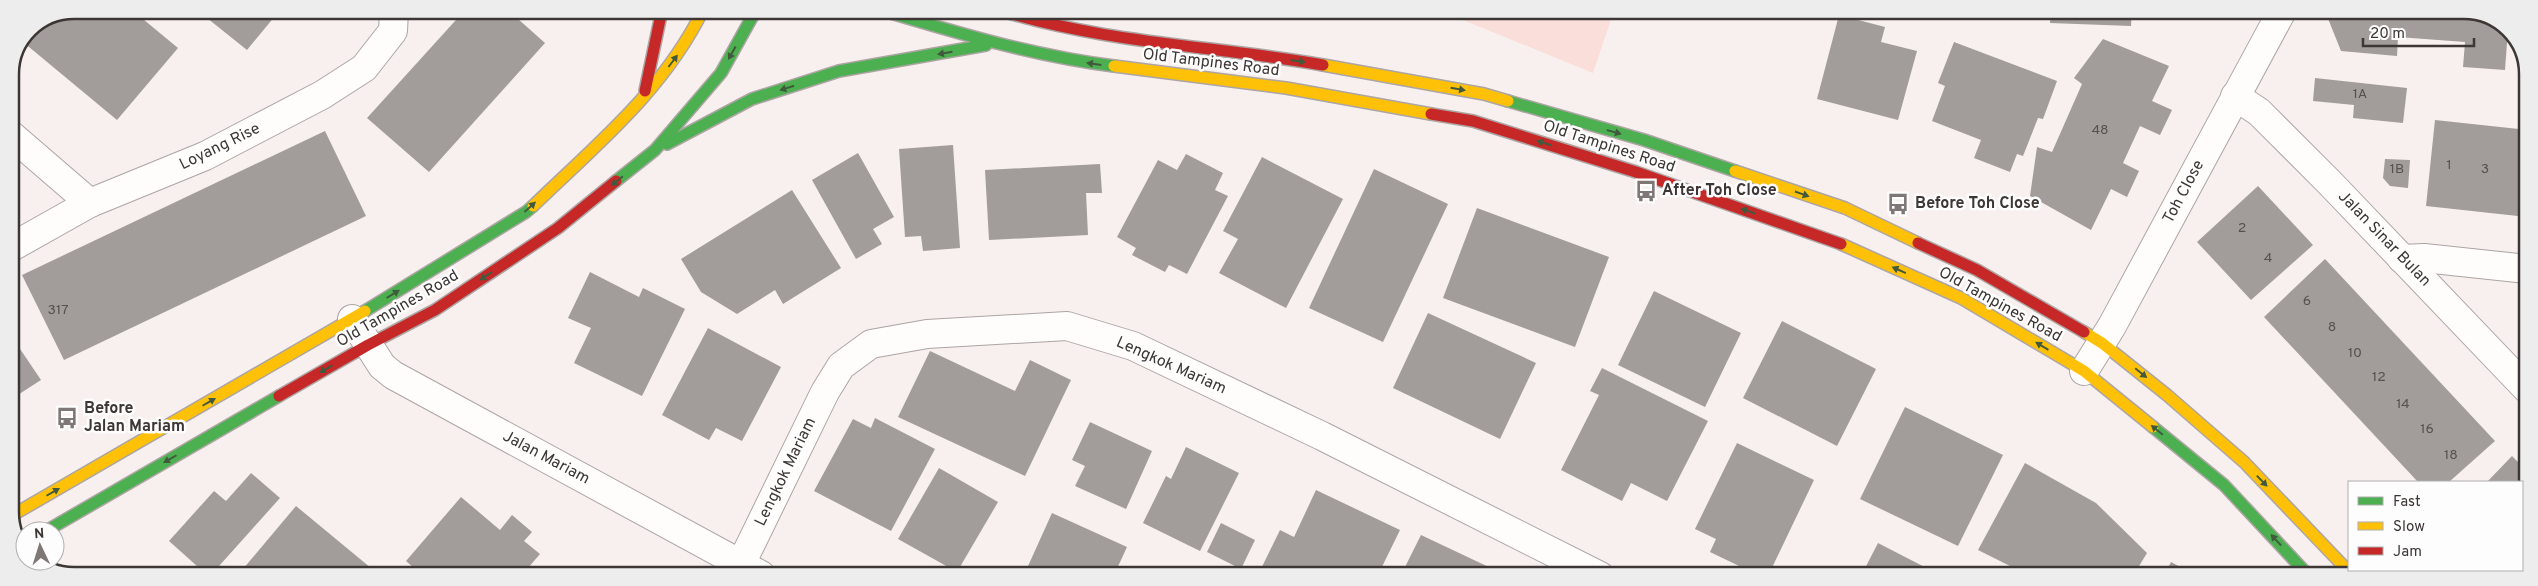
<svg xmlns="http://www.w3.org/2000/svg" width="2538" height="586" viewBox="0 0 2538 586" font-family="Overpass,sans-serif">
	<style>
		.green { fill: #faded9 }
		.building { fill: #a29c9a }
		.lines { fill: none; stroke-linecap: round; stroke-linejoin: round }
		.street-casing { stroke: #aca5a4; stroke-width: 30 }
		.fast-casing { stroke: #aca5a4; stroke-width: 14 }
		.slow-casing { stroke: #aca5a4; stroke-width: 14 }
		.jam-casing { stroke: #aca5a4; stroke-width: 14 }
		.street { stroke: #fefdfc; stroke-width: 28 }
		.fast { stroke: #4caf50; stroke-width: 11 }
		.slow { stroke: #ffc107; stroke-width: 11 }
		.jam { stroke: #c62828; stroke-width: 11 }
		.oneway { fill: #415a3d }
		.labels { text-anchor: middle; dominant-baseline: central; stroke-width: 5; stroke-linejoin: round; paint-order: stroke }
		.number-label { font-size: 14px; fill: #56504e }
		.street-label { font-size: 16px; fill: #3c3635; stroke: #fdfdfd }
		.poi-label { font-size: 16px; font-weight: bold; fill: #3c3635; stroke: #fdfdfd; text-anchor: start }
		.rim { fill: none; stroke: #3c3635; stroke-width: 2.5 }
	</style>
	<rect width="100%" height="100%" fill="#f8f0ee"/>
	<path class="green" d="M1441 11H1614L1593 73Z"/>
	<g class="building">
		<path d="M75 10H132L178 48 117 120 23 42 29 28Z"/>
		<path d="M197 10H280L247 50Z"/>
		<path d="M465 10H508L545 43 429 172 367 118Z"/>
		<path d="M2051 11H2132L2131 26 2050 23Z"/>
		<path d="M2162 11H2194V15L2162 14Z"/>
		<path d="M2325 11H2477L2508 29 2505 70 2463 67 2465 42 2398 37 2397 56 2341 51Z"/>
		<path d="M1839 15 1885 27 1881 42 1917 51 1898 120 1817 99Z"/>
		<path d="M2103 39 2169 66 2152 101 2172 110 2160 135 2140 126 2123 163 2139 171 2127 197 2111 189 2091 230 2030 196 2037 147 2052 152 2082 84 2074 78Z"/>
		<path d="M1954 42 2057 81 2043 119 2038 118 2023 156 2017 154 2010 172 1974 158 1981 140 1932 121 1945 86 1938 83Z"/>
		<path d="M2315 78 2407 88 2403 123 2353 118 2354 105 2313 101Z"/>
		<path d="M2435 120 2528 130 2527 217 2426 206Z"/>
		<path d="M325 131 366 216 64 360 22 275Z"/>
		<path d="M953 145 960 248 923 251 921 236 905 237 899 149Z"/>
		<path d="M858 153 894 217 873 229 882 244 856 259 812 180Z"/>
		<path d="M1186 154 1223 173 1215 190 1228 196 1187 274 1169 265 1165 272 1132 255 1136 248 1117 237 1158 160 1177 170Z"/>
		<path d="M1262 157 1343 199 1286 308 1219 273 1238 239 1223 231Z"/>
		<path d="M2385 159 2410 160 2408 188 2390 186 2383 178Z"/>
		<path d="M1100 164 1102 193H1086L1088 235 989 240 985 170Z"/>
		<path d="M1374 169 1448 204 1383 342 1309 308Z"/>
		<path d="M2258 186 2313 245 2251 300 2197 242Z"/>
		<path d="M792 190 841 268 783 304 775 290 737 314 701 292 681 259Z"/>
		<path d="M1477 208 1609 257 1575 347 1443 298Z"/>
		<path d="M2325 259 2495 441 2449 482H2418L2264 317Z"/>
		<path d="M590 272 639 297 643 288 685 309 642 396 574 363 591 328 568 318Z"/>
		<path d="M1654 291 1741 333 1705 407 1618 365Z"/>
		<path d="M1428 313 1536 363 1500 439 1393 388Z"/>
		<path d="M1782 321 1876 369 1837 446 1743 398Z"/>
		<path d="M708 328 781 367 742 441 716 428 709 440 662 415Z"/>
		<path d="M10 334 41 380 10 400Z"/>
		<path d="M930 351 1015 391 1030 360 1071 380 1025 476 898 417Z"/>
		<path d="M1602 368 1708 421 1667 501 1631 483 1622 501 1561 470 1599 395 1590 391Z"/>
		<path d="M1905 407 2003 455 1958 546 1860 499Z"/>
		<path d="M875 418 935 449 891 531 814 491 853 419 871 428Z"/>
		<path d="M1090 422 1152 451 1126 509 1075 486 1085 466 1072 460Z"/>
		<path d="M1737 443 1814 480 1768 576H1760L1710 552 1716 539 1695 529Z"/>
		<path d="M1186 447 1239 473 1200 551 1143 523 1166 476 1171 479Z"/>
		<path d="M2512 456 2527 471V525L2522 533V482H2487Z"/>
		<path d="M2025 463 2096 503 2147 553 2133 576H2030L1978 550Z"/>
		<path d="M939 468 998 502 957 572 898 539Z"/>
		<path d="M251 473 280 498 211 575H207L169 541 214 491 226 501Z"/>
		<path d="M1316 490 1400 530 1378 575H1258L1280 530 1294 537Z"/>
		<path d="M461 497 500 530 512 515 532 532 524 541 540 554 522 575H422L406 561Z"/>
		<path d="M296 506 371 568 365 575H238Z"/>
		<path d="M1052 513 1127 547 1114 575H1024Z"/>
		<path d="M1221 523 1255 540 1241 569 1207 552Z"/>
		<path d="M1421 535 1493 569 1490 575H1401Z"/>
		<path d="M1878 543 1942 576H1861Z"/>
		<path d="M2171 562 2197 576H2164Z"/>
		<path d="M1144 568 1160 575H1140Z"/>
	</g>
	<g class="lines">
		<g class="street-casing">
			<g id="street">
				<path d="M2235 96 2259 112 2330 183 2527 389"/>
				<path d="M10 134 90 203"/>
				<path d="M10 248 90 203 205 156 322 95 364 68 393 31 394 10"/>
				<path d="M2402 259 2424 258 2527 269"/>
				<path d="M352 319 382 366 393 375 761 575"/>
				<path d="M2084 371 2112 326 2282 11"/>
				<path d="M741 564 825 392 841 366 871 344 927 334 1067 326 1133 346 1322 436 1600 576"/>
			</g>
		</g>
		<g class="fast-casing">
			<g id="fast">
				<path d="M881 10C958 33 1034 56 1114 66"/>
				<path d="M1508 101 1644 140 1735 171"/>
				<path d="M667 144 752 99 839 71 986 45"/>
				<path d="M616 181 655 150 721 73 756 10"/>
				<path d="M365 311 526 212 533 206"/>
				<path d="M2153 427 2224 485 2309 576"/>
				<path d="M46 531 279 396"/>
				<path d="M22 545 25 543"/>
			</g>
		</g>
		<g class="slow-casing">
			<g id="slow">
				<path d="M1323 65 1484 94 1508 101"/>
				<path d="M1114 66 1286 88 1431 114"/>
				<path d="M1735 171 1845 208 1918 243"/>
				<path d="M533 206C597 144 663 91 703 10"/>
				<path d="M1841 244 1961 298 2084 371 2153 427"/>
				<path d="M2084 332 2102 343 2167 395 2244 462 2353 576"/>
				<path d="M11 516 365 311"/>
			</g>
		</g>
		<g class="jam-casing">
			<g id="jam">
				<path d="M999 10C1104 43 1215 46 1323 65"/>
				<path d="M645 91 662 10"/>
				<path d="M1431 114 1473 121 1636 172 1841 244"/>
				<path d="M1918 243 1977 270 2084 332"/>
				<path d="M279 396 368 345 435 310 558 228 616 181"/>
			</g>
		</g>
		<use href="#street" class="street"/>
		<use href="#fast" class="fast"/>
		<use href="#slow" class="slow"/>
		<use href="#jam" class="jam"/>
	</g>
	<defs><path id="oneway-solid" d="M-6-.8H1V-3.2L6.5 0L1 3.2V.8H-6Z" transform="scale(1.25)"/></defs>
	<g class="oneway">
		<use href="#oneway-solid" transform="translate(732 53) rotate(119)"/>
		<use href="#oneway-solid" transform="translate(945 53) rotate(170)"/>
		<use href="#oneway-solid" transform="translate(673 61) rotate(-53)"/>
		<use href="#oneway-solid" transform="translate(1298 61) rotate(8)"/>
		<use href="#oneway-solid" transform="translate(1094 64) rotate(-172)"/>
		<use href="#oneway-solid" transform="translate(787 88) rotate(162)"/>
		<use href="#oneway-solid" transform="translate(1458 89) rotate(10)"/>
		<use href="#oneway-solid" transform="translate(1614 132) rotate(16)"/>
		<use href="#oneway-solid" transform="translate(1544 143) rotate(-163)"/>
		<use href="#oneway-solid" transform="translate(617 181) rotate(141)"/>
		<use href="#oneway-solid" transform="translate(1802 194) rotate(19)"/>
		<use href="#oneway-solid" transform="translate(530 207) rotate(-42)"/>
		<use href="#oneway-solid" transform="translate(1748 211) rotate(-161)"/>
		<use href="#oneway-solid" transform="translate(1899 270) rotate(-156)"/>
		<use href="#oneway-solid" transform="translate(486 276) rotate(146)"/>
		<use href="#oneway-solid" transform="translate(393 294) rotate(-32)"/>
		<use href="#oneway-solid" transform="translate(2042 346) rotate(-149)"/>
		<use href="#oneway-solid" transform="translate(326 369) rotate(150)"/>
		<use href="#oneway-solid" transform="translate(2141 373) rotate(39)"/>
		<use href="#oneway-solid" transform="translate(209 402) rotate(-30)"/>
		<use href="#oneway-solid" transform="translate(2157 430) rotate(-141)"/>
		<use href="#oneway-solid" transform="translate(170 459) rotate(150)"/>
		<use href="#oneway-solid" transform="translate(2262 481) rotate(46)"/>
		<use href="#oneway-solid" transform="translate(53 492) rotate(-30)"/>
		<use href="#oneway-solid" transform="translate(2276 540) rotate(-133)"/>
	</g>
	<defs>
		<g id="bus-bare" transform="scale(1.725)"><path d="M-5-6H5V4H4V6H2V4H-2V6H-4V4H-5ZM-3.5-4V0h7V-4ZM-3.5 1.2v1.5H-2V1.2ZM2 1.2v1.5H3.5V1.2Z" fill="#7e7776" stroke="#fdfdfd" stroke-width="2.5" paint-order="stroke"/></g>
	</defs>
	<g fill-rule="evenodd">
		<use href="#bus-bare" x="1646" y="191"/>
		<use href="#bus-bare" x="1898" y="204"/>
		<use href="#bus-bare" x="67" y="418"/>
	</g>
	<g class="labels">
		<g class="number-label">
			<text x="2360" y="94">1A</text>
			<text x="2100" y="130">48</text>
			<text x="2449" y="165">1</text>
			<text x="2397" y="169">1B</text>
			<text x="2485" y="169">3</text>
			<text x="2242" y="228">2</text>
			<text x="2268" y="258">4</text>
			<text x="2307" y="301">6</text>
			<text x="58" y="310">317</text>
			<text x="2332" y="327">8</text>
			<text x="2355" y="353">10</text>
			<text x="2379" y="377">12</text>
			<text x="2403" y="404">14</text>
			<text x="2427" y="429">16</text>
			<text x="2451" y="455">18</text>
		</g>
		<g class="street-label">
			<text transform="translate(1211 63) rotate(7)">Old Tampines Road</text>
			<text transform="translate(220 147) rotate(-26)">Loyang Rise</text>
			<text transform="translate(1609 147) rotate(18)">Old Tampines Road</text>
			<text transform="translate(2184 192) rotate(-62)">Toh Close</text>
			<text transform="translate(2384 239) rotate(46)">Jalan Sinar Bulan</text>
			<text transform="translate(2000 305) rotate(29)">Old Tampines Road</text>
			<text transform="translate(398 309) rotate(-30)">Old Tampines Road</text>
			<text transform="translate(1171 366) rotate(24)">Lengkok Mariam</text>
			<text transform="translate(546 458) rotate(28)">Jalan Mariam</text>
			<text transform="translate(786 472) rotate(-64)">Lengkok Mariam</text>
		</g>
		<g class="poi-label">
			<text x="1662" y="191">After Toh Close</text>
			<text x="1915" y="204">Before Toh Close</text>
			<text x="84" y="409">Before<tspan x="84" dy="18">Jalan Mariam</tspan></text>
		</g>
	</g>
	<path d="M0 0H2538V586H0ZM74 19H2464A55 55 0 0 1 2519 74V512A55 55 0 0 1 2464 567H74A55 55 0 0 1 19 512V74A55 55 0 0 1 74 19Z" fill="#eeeded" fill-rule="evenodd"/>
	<path class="rim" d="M74 19H2464A55 55 0 0 1 2519 74V512A55 55 0 0 1 2464 567H74A55 55 0 0 1 19 512V74A55 55 0 0 1 74 19Z"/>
	<rect x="2348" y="481" width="175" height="90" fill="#fdfdfd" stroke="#b0adad"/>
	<rect x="2358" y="497" width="25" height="8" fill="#4caf50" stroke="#b0adad"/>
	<text x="2393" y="506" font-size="15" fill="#3c3635">Fast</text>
	<rect x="2358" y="522" width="25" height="8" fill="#ffc107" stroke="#b0adad"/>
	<text x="2393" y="531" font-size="15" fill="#3c3635">Slow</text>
	<rect x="2358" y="547" width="25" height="8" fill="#c62828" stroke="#b0adad"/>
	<text x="2393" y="556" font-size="15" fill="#3c3635">Jam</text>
	<g transform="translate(40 546) rotate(356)"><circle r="24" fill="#fdfdfd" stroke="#b0adad"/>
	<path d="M0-4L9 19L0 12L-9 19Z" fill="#7e7776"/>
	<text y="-8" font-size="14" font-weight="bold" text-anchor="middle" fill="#3c3635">N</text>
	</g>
	<path d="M2363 38v8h111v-8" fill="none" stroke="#3c3635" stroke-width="2.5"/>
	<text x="2370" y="38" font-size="15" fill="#3c3635" stroke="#fdfdfd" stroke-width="4" paint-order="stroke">20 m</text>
</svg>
